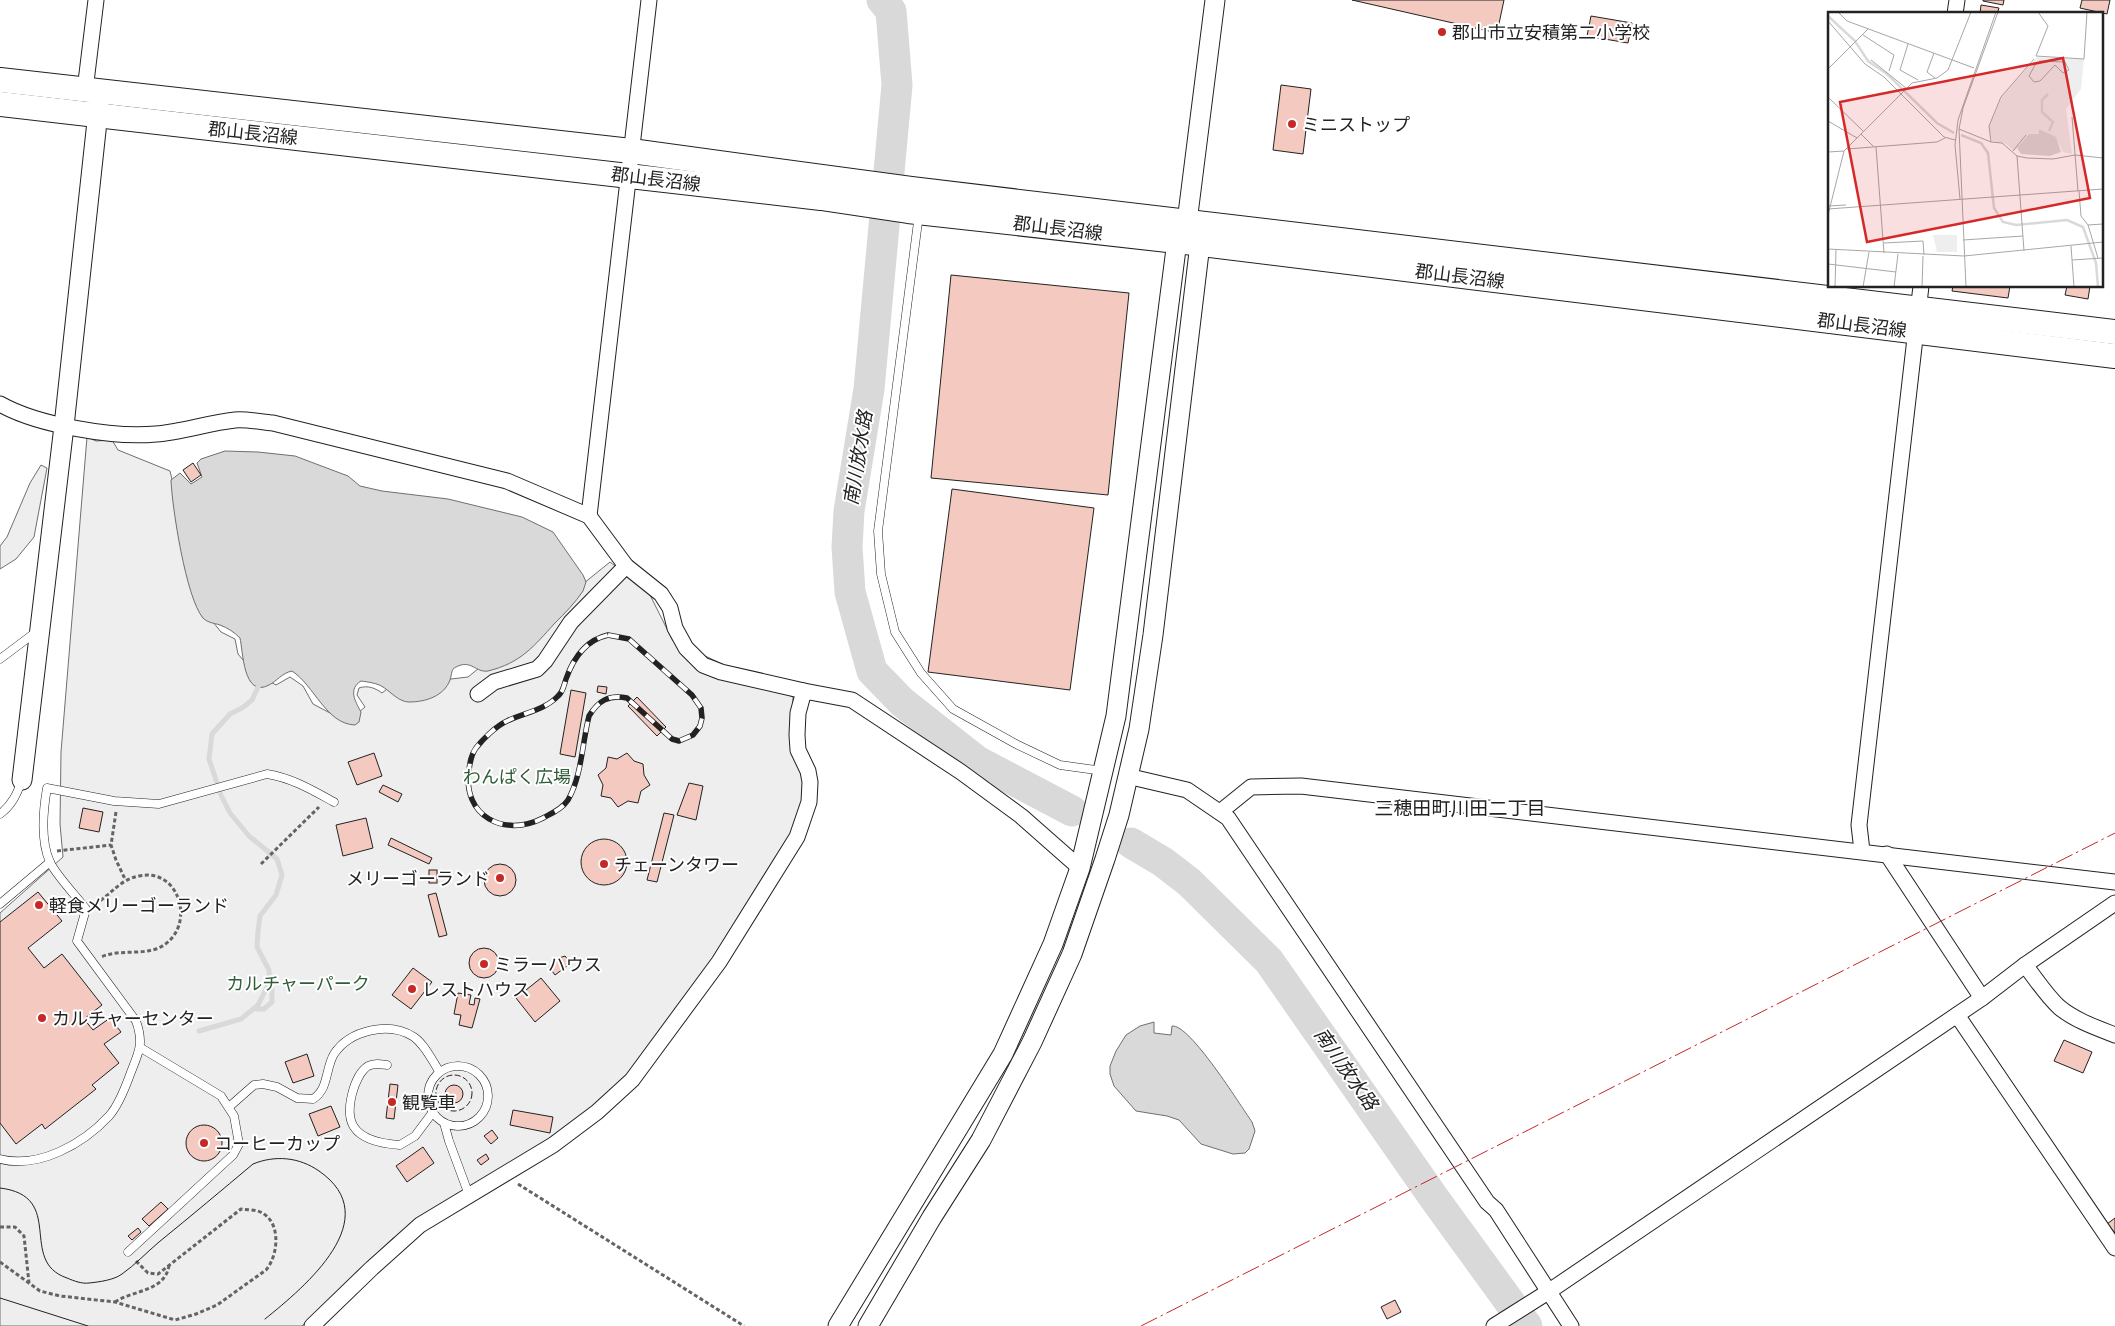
<svg xmlns="http://www.w3.org/2000/svg" width="2115" height="1326" viewBox="0 0 2115 1326" font-family="'Roboto Condensed','Noto Sans JP',sans-serif">
	<style>
		.green { fill: #eee; stroke: #6f6f6f }
		.water { fill: #d9d9d9; stroke: #6f6f6f }
		.lines { fill: none; stroke-linecap: round; stroke-linejoin: round }
		.stream { stroke: #d9d9d9; stroke-width: 5 }
		.river { stroke: #d9d9d9; stroke-width: 31 }
		.building { fill: #f3c9c0; stroke: #222 }
		.service-casing { stroke: #222; stroke-width: 9 }
		.minor-casing { stroke: #222; stroke-width: 17 }
		.tertiary-casing { stroke: #222; stroke-width: 21 }
		.primary-casing { stroke: #222; stroke-width: 26 }
		.path { stroke: #646464; stroke-width: 3; stroke-dasharray: 4 2.5; stroke-linecap: butt }
		.service { stroke: #fff; stroke-width: 8 }
		.minor { stroke: #fff; stroke-width: 15 }
		.tertiary { stroke: #fff; stroke-width: 19 }
		.primary { stroke: #fff; stroke-width: 24 }
		.tram { stroke: #222; stroke-width: 1 }
		.rail-casing { stroke: #222; stroke-width: 5.5 }
		.rail { stroke: #fff; stroke-width: 4; stroke-dasharray: 11; stroke-linecap: butt }
		.fence { stroke: #222; stroke-width: 1; stroke-dasharray: 6 2.5; stroke-linecap: butt }
		.power { stroke: #c62828; stroke-width: 1; stroke-dasharray: 18 4 2.5 4; stroke-linecap: butt }
		.poi-dot { fill: #c62828; stroke: #fff; stroke-width: 2 }
		.labels { text-anchor: middle; dominant-baseline: central; stroke-width: 4; stroke-linejoin: round; paint-order: stroke }
		.poi-label { font-size: 18px; fill: #222; stroke: #fff; text-anchor: start }
		.street-label { font-size: 18px; fill: #222; stroke: #fff }
		.park-label { font-size: 18px; fill: #2f5e38; stroke: #fff }
		.water-label { font-size: 19px; font-style: italic; fill: #222; stroke: #fff }
		.neighbourhood-label { font-size: 19px; fill: #222; stroke: #fff }
		.inset-river { fill: none; stroke: #d9d9d9; stroke-width: 2.5 }
		.inset-road { fill: none; stroke: #a7a7a7; stroke-width: 1 }
		.view { fill: #d62828; fill-opacity: 0.15; stroke: #d62828; stroke-width: 2.5 }
		.inset-edge { fill: none; stroke: #222; stroke-width: 2.5 }
	</style>
	<rect width="100%" height="100%" fill="#fff"/>
	<g class="green">
		<path d="M87 437 96 441 112 440 118 450 170 471 204 611 221 632 235 639 238 654 254 673 276 685 290 677 303 686 313 704 347 722 365 707 357 695 359 688C368 685 375 688 382 693L391 686 468 677 610 562 648 591 673 641 793 697 792 740 804 771V809L760 892 628 1079 588 1113 533 1151 457 1196 392 1239 302 1326H0V913L63 857 60 824 61 752Z"/>
		<path d="M41 465 47 468 34 537 16 559 0 569V546L7 537 30 483Z"/>
	</g>
	<g class="water">
		<path d="M225 451 258 452 295 456 348 476 360 486 382 491 448 499 522 517 553 532 583 575 586 582 583 591C575 603 565 613 555 623 534 646 521 663 488 671 476 673 471 659 456 667 451 669 452 674 450 680 444 696 426 702 409 702 399 702 391 692 383 687 377 683 368 682 361 681 348 689 355 701 361 712L359 722 355 725C326 724 314 685 292 671 282 673 277 681 269 685 243 699 243 650 240 638 234 632 228 628 220 625 214 623 208 623 203 618 186 598 172 507 171 480L180 473 191 484 202 477 197 463 201 459Z"/>
		<path d="M1154 1022V1033L1171 1035 1172 1026C1190 1024 1240 1105 1252 1122L1255 1131 1249 1149 1245 1153 1233 1154 1201 1144 1179 1120 1167 1116 1136 1111 1114 1086 1110 1074V1066L1116 1051 1126 1035 1140 1026Z"/>
	</g>
	<g class="lines">
		<g class="stream">
			<path d="M256 1009H264L272 1002V990L269 983"/>
			<path d="M199 1031 241 1019 258 1005 269 983V970L257 947 258 931 260 916 276 895 282 875 277 859 249 836 230 813 221 795 209 759 212 734 230 714 242 708 252 700 258 687"/>
		</g>
		<g class="river">
			<path d="M882 0 891 11 897 85 869 389 849 511 847 547 850 592 872 671 902 702 977 761 1072 811"/>
			<path d="M1131 843 1163 862 1189 882 1269 961 1434 1198 1527 1326"/>
		</g>
	</g>
	<g class="building">
		<path d="M1352 0H1504L1497 33Z"/>
		<path d="M1983 0H2004L2003 5 1983 1Z"/>
		<path d="M2082 0H2110L2107 14 2080 8Z"/>
		<path d="M1981 5 1999 8 1997 14H1980Z"/>
		<path d="M1591 16 1632 23 1628 43 1587 36Z"/>
		<path d="M1281 85 1311 89 1303 154 1273 150Z"/>
		<path d="M951 275 1129 293 1108 495 931 478Z"/>
		<path d="M1953 286H2010L2008 298 1952 291Z"/>
		<path d="M2067 286H2090L2088 299 2065 295Z"/>
		<path d="M193 463 201 475 191 482 183 470Z"/>
		<path d="M952 489 1094 508 1070 690 928 672Z"/>
		<path d="M598 686 607 687 606 694 597 692Z"/>
		<path d="M571 690 586 693 575 757 560 754Z"/>
		<path d="M637 697 666 727 657 736 628 706Z"/>
		<path d="M374 753 382 776 357 785 348 762Z"/>
		<path d="M627 753 634 761 643 764 644 775 650 785 641 791 638 803 628 801 618 807 611 798 601 796 603 785 598 775 606 768 608 757 617 759Z"/>
		<path d="M689 783 703 786 696 820 677 815Z"/>
		<path d="M383 785 402 794 398 802 379 792Z"/>
		<path d="M83 808 103 812 99 832 79 828Z"/>
		<path d="M664 813 674 815 657 882 647 880Z"/>
		<path d="M366 818 373 848 343 856 336 825Z"/>
		<path d="M391 838 432 858 429 864 388 845Z"/>
		<circle cx="604" cy="862" r="23"/>
		<circle cx="500" cy="880" r="16"/>
		<rect x="429" y="870" width="8" height="13"/>
		<path d="M38 892 62 921 28 948 44 968 62 954 102 1005 84 1019 93 1030 110 1018 121 1032 104 1044 119 1063 92 1085 96 1089 45 1129 42 1124 16 1144 0 1123V922Z"/>
		<path d="M436 893 447 935 439 937 428 895Z"/>
		<circle cx="484" cy="963" r="15"/>
		<path d="M565 956 571 963 555 975 549 967 556 959Z"/>
		<path d="M413 968 432 982 411 1009 392 995Z"/>
		<path d="M541 978 560 1001 535 1022 516 998Z"/>
		<path d="M458 993 471 995 469 1004 474 1005 475 998 480 999 472 1028 459 1025 461 1015 454 1014Z"/>
		<path d="M2064 1040 2092 1052 2083 1073 2054 1061Z"/>
		<path d="M307 1054 314 1076 293 1083 285 1062Z"/>
		<path d="M390 1084 398 1085 394 1119 386 1118Z"/>
		<circle cx="454" cy="1094" r="9"/>
		<path d="M331 1106 340 1127 318 1136 309 1114Z"/>
		<path d="M513 1110 553 1117 550 1133 510 1125Z"/>
		<circle cx="204" cy="1143" r="18"/>
		<path d="M492 1130 498 1138 491 1144 484 1136Z"/>
		<path d="M423 1147 434 1163 407 1182 396 1166Z"/>
		<path d="M486 1154 489 1159 481 1165 477 1160Z"/>
		<path d="M161 1202 168 1209 149 1226 142 1219Z"/>
		<path d="M2115 1218V1233L2107 1224Z"/>
		<path d="M138 1228 141 1232 132 1240 128 1236Z"/>
		<path d="M1395 1300 1401 1312 1387 1319 1381 1307Z"/>
	</g>
	<g class="lines">
		<g class="service-casing">
			<g id="service">
				<path d="M919 214 878 531 881 574 895 632 921 673 953 709 1016 744 1060 765 1103 771"/>
				<path d="M0 659 36 632"/>
				<path d="M0 814C12 805 17 794 22 780"/>
				<path d="M0 904 50 862"/>
				<path d="M387 1065C380 1064 374 1063 368 1066 354 1075 344 1112 354 1127 363 1141 385 1144 400 1145L415 1136 433 1112"/>
				<circle cx="458" cy="1096" r="30"/>
				<path d="M229 1107 254 1085 263 1084 277 1087 297 1098 313 1099C329 1089 325 1069 334 1054 350 1030 389 1021 414 1037 425 1045 432 1060 439 1071"/>
				<path d="M444 1123 449 1141 469 1195"/>
				<path d="M0 1159C39 1169 83 1144 109 1116 119 1105 126 1086 131 1072 139 1052 144 1043 136 1021L77 941 86 909C77 897 55 874 50 862 40 840 43 811 47 788L114 801 159 804 267 774C292 778 312 790 334 802"/>
				<path d="M128 1252 233 1155 239 1144 234 1116 221 1096 141 1048"/>
			</g>
		</g>
		<g class="minor-casing">
			<g id="minor">
				<path d="M1955 14 1957 0"/>
				<path d="M85 90 96 0"/>
				<path d="M0 404C37 425 113 438 156 434 182 432 208 423 235 420 247 419 261 422 273 423L507 481 589 516 626 566 661 594 670 608 675 628 686 648 703 665 721 672 804 691"/>
				<path d="M589 516 649 0"/>
				<path d="M478 694 494 682 537 669 545 661 571 622 626 566"/>
				<path d="M1127 776 1187 790 1228 818 1487 1202 1496 1210 1571 1326"/>
				<path d="M1220 812 1251 787 1301 786 2115 882"/>
				<path d="M1862 851 1859 825 1921 286"/>
				<path d="M1887 854 1982 998"/>
				<path d="M2025 965C2036 979 2046 995 2059 1007 2074 1020 2097 1028 2115 1035"/>
				<path d="M1957 1015 2115 1248"/>
				<path d="M312 1326 372 1268 420 1225 553 1145 597 1112 632 1080 719 962 797 837 809 802 810 782 808 771 798 750 797 735 798 713 804 691 852 700 961 772 1021 816 1080 868"/>
				<path d="M1494 1326 1548 1292 1982 998 2025 965 2115 903"/>
			</g>
		</g>
		<g class="tertiary-casing">
			<g id="tertiary">
				<path d="M22 780 64 426 99 103"/>
				<path d="M838 1326 1003 1054 1053 944 1080 868 1116 716 1177 241 1187 222 1215 0"/>
				<path d="M868 1326 932 1217 981 1140 1032 1042 1072 954 1105 859 1119 815 1139 729 1153 635 1200 244 1193 232"/>
			</g>
		</g>
		<g class="primary-casing">
			<g id="primary">
				<path d="M0 80 631 151 911 189 2115 332"/>
				<path d="M0 104 821 198 908 211 1177 241 2115 356"/>
			</g>
		</g>
		<g class="path">
			<path d="M116 812 111 845 116 860 125 879"/>
			<path d="M57 851 111 845"/>
			<path d="M261 864 319 807"/>
			<path d="M95 904C112 894 119 880 139 876 179 867 196 924 164 945 146 957 121 948 101 957"/>
			<path d="M518 1184 744 1326"/>
			<path d="M0 1227H15L24 1236 29 1283"/>
			<path d="M0 1262 40 1291 60 1296 115 1302 175 1320 196 1314 217 1305 266 1270C278 1256 281 1225 264 1214 257 1209 248 1210 241 1209L158 1274 148 1273 135 1260"/>
			<path d="M115 1302C133 1290 164 1292 169 1266"/>
		</g>
		<use href="#service" class="service"/>
		<use href="#minor" class="minor"/>
		<use href="#tertiary" class="tertiary"/>
		<use href="#primary" class="primary"/>
		<g class="tram">
			<path d="M0 1188C67 1196 17 1261 67 1278 74 1281 82 1284 89 1283 99 1282 114 1280 122 1274 135 1265 147 1252 159 1242 191 1216 222 1190 253 1164 275 1155 299 1157 319 1171 387 1218 306 1286 265 1319"/>
			<path d="M0 1298 88 1326"/>
		</g>
		<g class="rail-casing">
			<path id="rail" d="M608 635 629 639 692 695 701 708 702 718 700 726 693 735 679 741 672 739 627 698C609 694 598 701 589 716 582 744 582 775 568 800 562 809 552 813 543 818 504 838 462 816 469 770 470 762 471 755 476 748 483 739 496 726 507 721 523 713 545 710 558 696 563 692 564 685 566 679 573 659 586 640 608 635Z"/>
		</g>
		<use href="#rail" class="rail"/>
		<circle class="fence" cx="454" cy="1093" r="18"/>
		<path class="power" d="M1141 1326 2115 833"/>
	</g>
	<g class="poi-dot">
		<circle cx="1442" cy="32" r="5"/>
		<circle cx="1292" cy="124" r="5"/>
		<circle cx="604" cy="864" r="5"/>
		<circle cx="500" cy="878" r="5"/>
		<circle cx="39" cy="905" r="5"/>
		<circle cx="484" cy="964" r="5"/>
		<circle cx="412" cy="989" r="5"/>
		<circle cx="42" cy="1018" r="5"/>
		<circle cx="392" cy="1102" r="5"/>
		<circle cx="204" cy="1143" r="5"/>
	</g>
	<g class="labels">
		<g class="poi-label">
			<text x="1452" y="32">郡山市立安積第二小学校</text>
			<text x="1302" y="124">ミニストップ</text>
			<text x="614" y="864">チェーンタワー</text>
			<text x="490" y="878" text-anchor="end">メリーゴーランド</text>
			<text x="49" y="905">軽食メリーゴーランド</text>
			<text x="494" y="964">ミラーハウス</text>
			<text x="422" y="989">レストハウス</text>
			<text x="52" y="1018">カルチャーセンター</text>
			<text x="402" y="1102">観覧車</text>
			<text x="214" y="1143">コーヒーカップ</text>
		</g>
		<g class="street-label">
			<text transform="translate(253 133) rotate(6)">郡山長沼線</text>
			<text transform="translate(656 179) rotate(7)">郡山長沼線</text>
			<text transform="translate(1058 228) rotate(7)">郡山長沼線</text>
			<text transform="translate(1460 276) rotate(7)">郡山長沼線</text>
			<text transform="translate(1862 325) rotate(7)">郡山長沼線</text>
		</g>
		<g class="park-label">
			<text x="517" y="776">わんぱく広場</text>
			<text x="298" y="983">カルチャーパーク</text>
		</g>
		<g class="water-label">
			<text transform="translate(858 458) rotate(-81)">南川放水路</text>
			<text transform="translate(1346 1069) rotate(55)">南川放水路</text>
		</g>
		<g class="neighbourhood-label">
			<text x="1460" y="808">三穂田町川田二丁目</text>
		</g>
	</g>
	<g transform="translate(1828 12)">
		<rect width="275" height="275" fill="#fff"/>
		<path d="M209 45 256 47 253 77 238 97 244 142 235 140 228 126 211 117 210 121 199 125 186 139 178 132 164 129 161 114 174 85ZM105 223H129V240H109Z" fill="#eee"/>
		<path d="M211 117 228 125 233 140 222 144 193 142 189 136 201 122H210Z" fill="#d9d9d9"/>
		<path class="inset-river" d="M0 4 27 29 40 49 59 62 109 111 126 121M220 82 214 88V100L225 110 221 119M133 123 153 131 160 141 166 196 175 210 188 213 239 208 255 215 268 251 270 275"/>
		<path class="inset-road" d="M10 0 19 9 146 56M210 0 220 14 208 44 256 47 259 0M0 9 37 52 56 65 116 125 127 128M35 23 66 43 61 59M80 32 72 58 90 68M106 41 99 60 107 66M43 48 78 76M207 53 201 64 206 70 212 69 227 53 235 61 241 58 237 50 211 49M0 57 40 17M0 85 35 119M244 105 250 179M0 109 29 126M131 117 163 130 161 114 173 85 206 47M33 122 46 135M163 130 174 131 189 144 199 146 225 147 247 143 275 146M48 135 56 241M19 137 109 130 117 126M185 139 198 123M0 140 16 139M189 144 196 239M251 179 253 204 260 213 270 246M132 187 127 133 130 108 168 0M0 194 18 193M0 197 275 177M0 203 16 139 84 71 109 66 120 58 143 0M260 213 275 212M135 228 195 224M56 231 95 229 96 243M243 234 246 275M0 237 136 244 275 230M244 248 275 246M0 252 68 260M7 275 8 238M35 275 41 240M66 275 70 242M94 275 95 244M138 275 131 117 135 96 170 0"/>
		<path class="view" d="M235 46 262 186 39 230 12 90Z"/>
		<rect width="275" height="275" class="inset-edge"/>
	</g>
</svg>
